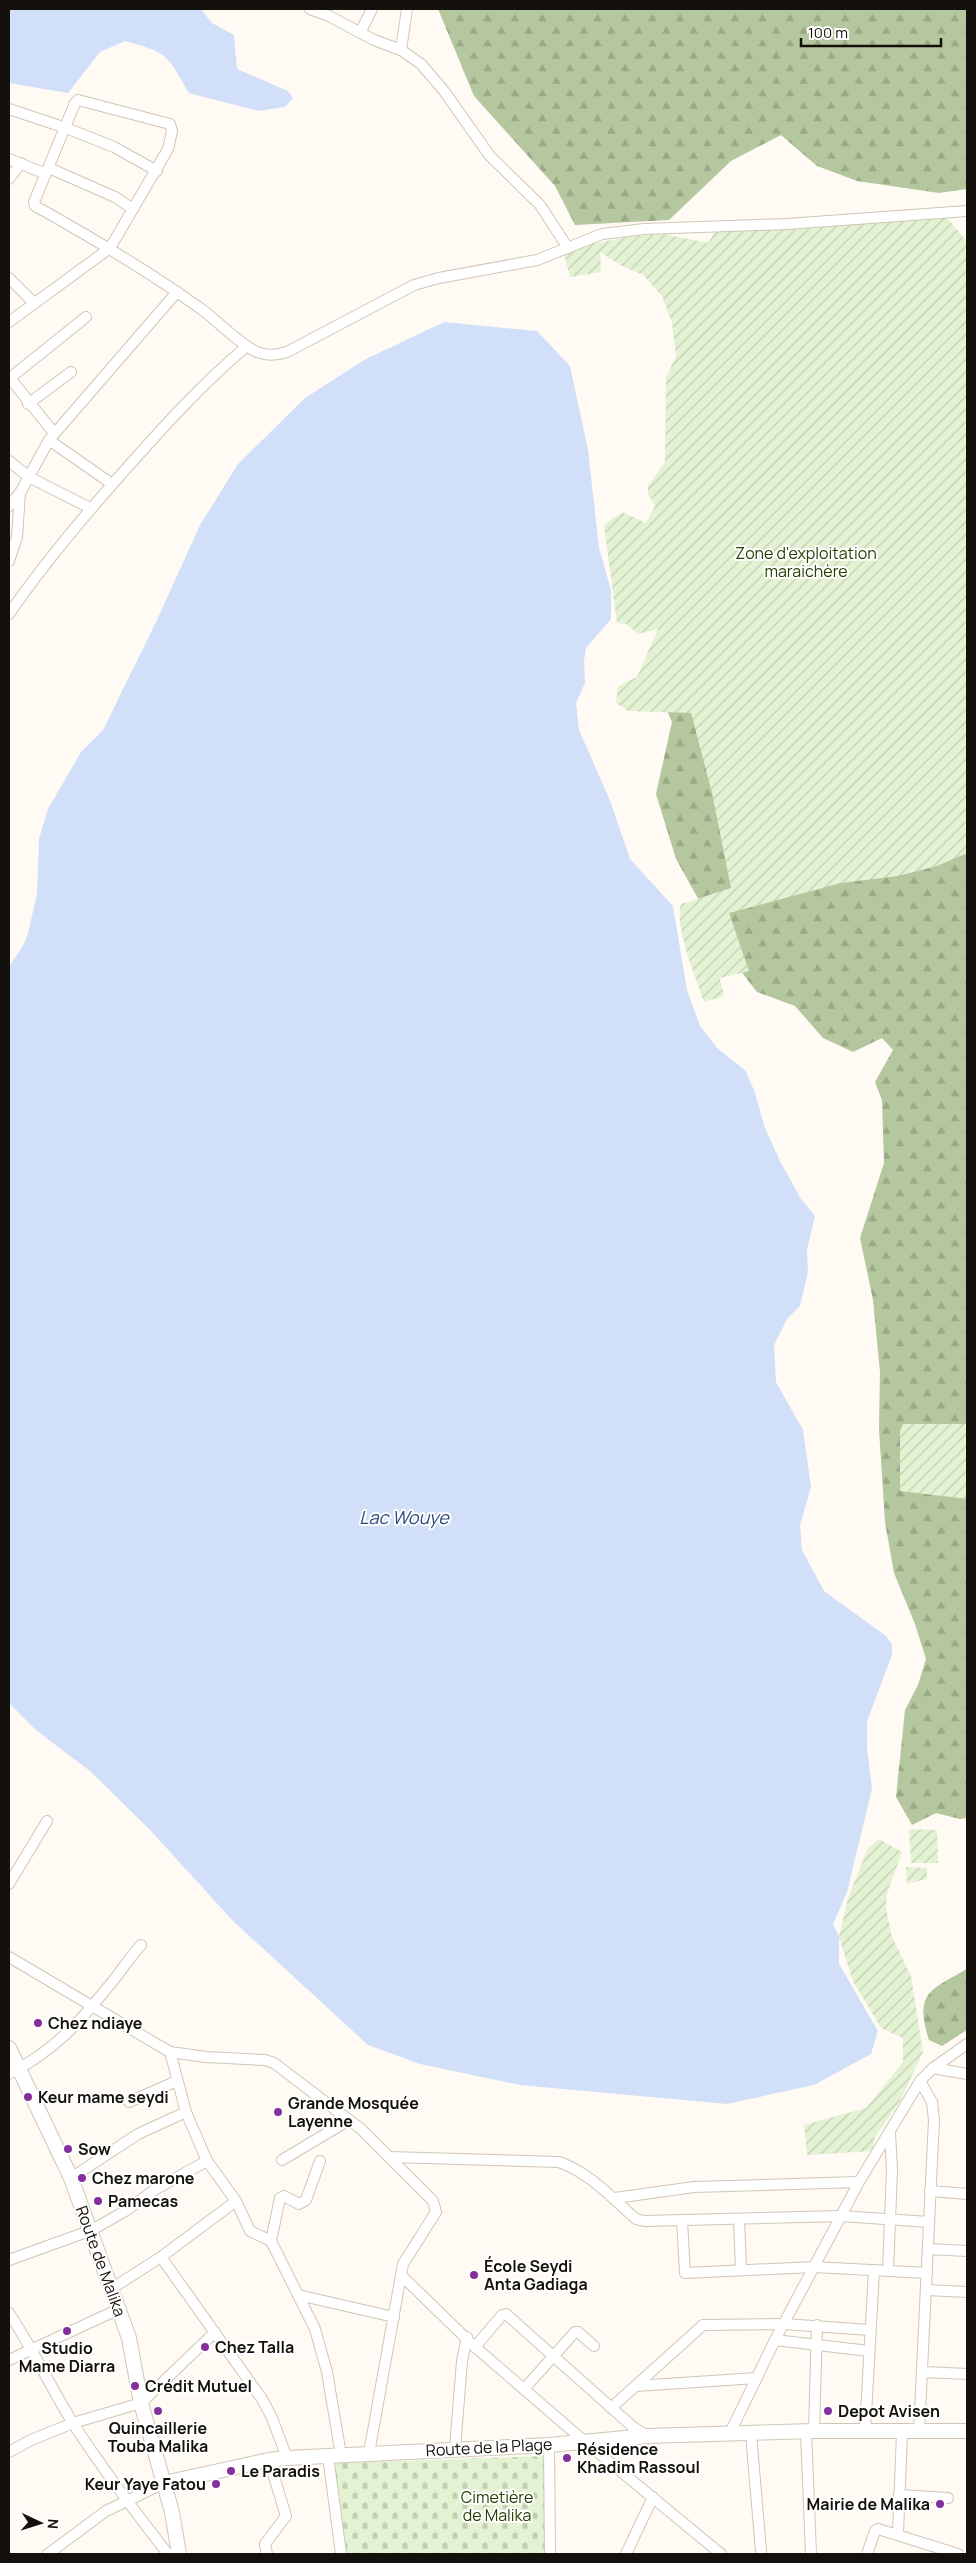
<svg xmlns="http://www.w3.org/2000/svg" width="976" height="2563" viewBox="0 0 976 2563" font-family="Manrope,sans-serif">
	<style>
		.forest { fill: url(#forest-firs) }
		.cemetery { fill: url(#cemetery-stones) }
		.garden { fill: url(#garden-furrows) }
		.water { fill: #d1e0f8 }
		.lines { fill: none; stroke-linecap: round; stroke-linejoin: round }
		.minor-casing { stroke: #d0c6b7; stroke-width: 12 }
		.secondary-casing { stroke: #d0c6b7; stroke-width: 16 }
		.minor { stroke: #fff; stroke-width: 10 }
		.secondary { stroke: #fff; stroke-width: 14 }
		.poi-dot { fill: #852f9d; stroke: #fff; stroke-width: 2 }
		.labels { text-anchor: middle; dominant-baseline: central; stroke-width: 4; stroke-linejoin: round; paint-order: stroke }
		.park-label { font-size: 16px; fill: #283f00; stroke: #fff }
		.poi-label { font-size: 16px; font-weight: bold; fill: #14100b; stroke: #fff; text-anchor: start }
		.street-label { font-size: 16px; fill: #14100b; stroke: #fff }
		.water-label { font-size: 18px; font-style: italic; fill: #2d4b7c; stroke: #fff }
	</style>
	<defs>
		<pattern id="forest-firs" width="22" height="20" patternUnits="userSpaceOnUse" patternTransform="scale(1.25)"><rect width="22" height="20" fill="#b4c79e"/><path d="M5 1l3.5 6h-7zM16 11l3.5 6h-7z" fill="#9aaa87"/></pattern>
		<pattern id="cemetery-stones" width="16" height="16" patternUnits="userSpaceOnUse" patternTransform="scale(1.25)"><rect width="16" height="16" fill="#e3f2d2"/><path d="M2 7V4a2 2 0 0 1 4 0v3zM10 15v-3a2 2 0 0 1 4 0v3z" fill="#c2ceb3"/></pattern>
		<pattern id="garden-furrows" width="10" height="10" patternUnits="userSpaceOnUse" patternTransform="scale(1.25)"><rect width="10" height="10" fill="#e3f2d2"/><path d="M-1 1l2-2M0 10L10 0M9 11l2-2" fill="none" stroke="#c2ceb3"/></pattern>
	</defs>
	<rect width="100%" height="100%" fill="#fffaf4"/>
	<g class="forest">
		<path d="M438 9H967V189L939 193 857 181 817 166 781 135 731 161 669 220 575 225 555 186 474 96Z"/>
		<path d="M967 470V1818L960 1819 936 1813 912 1825 896 1797 905 1710 918 1685 926 1659 915 1624 894 1573 885 1522 879 1429 880 1372 873 1300 860 1238 884 1163 882 1100 875 1082 893 1050 882 1038 853 1052 823 1038 795 1006 757 992 733 961 676 859 656 794 672 722 656 686Z"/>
		<path d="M967 1969V2030L942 2046 929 2040C914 1993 930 1990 967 1969Z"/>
	</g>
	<path class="cemetery" d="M547 2456 548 2553 345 2554 333 2463Z"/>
	<g class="garden">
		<path d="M947 218 967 241V853L937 866 898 876 841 883 729 913 749 971 720 978 724 996 704 1002C696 978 674 927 681 904L731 888 712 793 691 713 628 711 616 703 618 686 637 677 658 629 638 634 626 624 617 623 604 525 622 512 646 523 655 506 648 494V486L665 462 666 378 676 356 672 323 662 296 643 275 622 266 600 252 601 272 570 277 563 250 627 237 663 234 708 243 715 232C792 221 869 219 947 218Z"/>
		<path d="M903 1424H967V1499L900 1491V1431Z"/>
		<path d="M909 1829 937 1830 938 1863H911Z"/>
		<path d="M879 1839 902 1852 887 1894 886 1908 892 1937 911 1976 923 2052 900 2101 875 2137 873 2151 807 2155 804 2125 866 2108 903 2062V2038L881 2028 853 1981 839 1937 848 1898 868 1848Z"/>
		<path d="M906 1867 927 1868V1879L907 1884Z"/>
	</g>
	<g class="water">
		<path d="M9 9H201L212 23 234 35 237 69 288 91 293 98 285 107 258 111 189 93C167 55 169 53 125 41L100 52 68 93 9 83Z"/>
		<path d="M444 322 537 331 570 366 588 450 599 548 611 590V619L586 648 584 661 585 683 576 703 579 730 611 803 630 859 673 906 687 990 700 1026 718 1049 745 1070 754 1090 765 1128 780 1161 801 1199 815 1216 807 1250 808 1272 800 1306 787 1319 774 1345 776 1382 803 1430 811 1487 800 1525 802 1550 824 1591 886 1636 892 1645V1655L867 1721V1748L872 1789 847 1892 833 1924 839 1937V1964L878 2031 871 2054 814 2085 727 2104 520 2085 420 2064 368 2045 233 1921 151 1831 90 1771 37 1731 9 1703V967L25 942 28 933 37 894 39 839 48 809 81 752 103 730 157 620 200 525 238 464 305 398 364 360Z"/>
	</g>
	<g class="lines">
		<g class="minor-casing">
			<g id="minor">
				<path d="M310 9 329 16 374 40 401 50 421 64 444 91 490 156 540 205 568 248"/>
				<path d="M360 33 372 9"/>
				<path d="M401 50 407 9"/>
				<path d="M9 109 66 128 114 147 157 171"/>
				<path d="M9 159 46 174"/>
				<path d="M49 168 115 197 133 209"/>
				<path d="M9 179 21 163"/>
				<path d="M9 278 33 302"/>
				<path d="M9 322 110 248 168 149 172 131 170 124 78 100 75 103 34 202 35 206C91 237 145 269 197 306 215 318 240 345 257 352 267 356 278 355 287 352L414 285 439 278 537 260 602 234 644 229 787 224 967 211"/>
				<path d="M9 377 54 433"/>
				<path d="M10 378 86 317"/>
				<path d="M28 404 71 372"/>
				<path d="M49 440 112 484"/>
				<path d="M9 461 29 477 90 508"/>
				<path d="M9 506 20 493"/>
				<path d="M9 561 17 537 20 493 49 440 177 292"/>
				<path d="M9 614C44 563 84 516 125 470 164 426 202 384 247 346"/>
				<path d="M9 1884 47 1821"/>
				<path d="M9 1957 170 2052 206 2057 265 2060 274 2063 361 2129 433 2201 436 2212 403 2264 401 2275 475 2347 584 2441 721 2554"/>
				<path d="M170 2052 186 2112 207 2161 236 2201 250 2231 271 2241"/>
				<path d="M933 2068 967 2074"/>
				<path d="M9 2074C55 2050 80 2022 112 1982 122 1970 130 1957 141 1945"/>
				<path d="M129 2102 177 2081"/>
				<path d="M390 2157 559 2162C590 2173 612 2198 636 2219L644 2221 841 2216 929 2222"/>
				<path d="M282 2160 349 2120"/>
				<path d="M320 2161 306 2200 299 2204 284 2196 280 2198 271 2241 315 2329 327 2372 341 2455"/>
				<path d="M71 2178 138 2134 186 2112"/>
				<path d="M930 2191 967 2194"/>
				<path d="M615 2198 694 2187 859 2182"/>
				<path d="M739 2219 741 2270"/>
				<path d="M682 2221 685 2273 814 2267 927 2273"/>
				<path d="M928 2249 967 2251"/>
				<path d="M161 2257 262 2399 272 2418 287 2458"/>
				<path d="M9 2260 92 2230 127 2210 154 2190 207 2161"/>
				<path d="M888 2270 892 2170 890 2132"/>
				<path d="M111 2289 161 2257 236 2201"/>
				<path d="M927 2290 967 2292"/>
				<path d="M298 2295 394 2317"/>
				<path d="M9 2313C33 2349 51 2388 74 2425 103 2469 135 2512 168 2554"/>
				<path d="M775 2340 869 2351"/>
				<path d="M475 2347 502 2315 506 2314 633 2427 647 2436"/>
				<path d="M9 2360 119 2309"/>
				<path d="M923 2372 967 2374"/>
				<path d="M635 2386 757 2378"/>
				<path d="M524 2389 575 2332H578L594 2346"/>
				<path d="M611 2408 703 2325 784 2324 870 2330"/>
				<path d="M814 2431 817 2325"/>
				<path d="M806 2432 811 2554"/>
				<path d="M919 2432 934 2120 932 2102 920 2081"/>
				<path d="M865 2433 874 2270"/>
				<path d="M751 2434 761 2551"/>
				<path d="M729 2435 775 2340 859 2182 920 2081 933 2068 967 2044"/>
				<path d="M549 2445 550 2554"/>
				<path d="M455 2449 462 2361 467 2337"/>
				<path d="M9 2452 31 2440 73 2423 141 2403 215 2332"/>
				<path d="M369 2453 401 2275"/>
				<path d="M328 2456 341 2554"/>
				<path d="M899 2495 948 2498"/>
				<path d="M898 2533 902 2433"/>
				<path d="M48 2554 106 2511 164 2483"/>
				<path d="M267 2554 265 2544 286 2516 269 2460"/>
				<path d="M626 2554 653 2497"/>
				<path d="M867 2554 875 2531 878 2529 958 2554"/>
			</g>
		</g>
		<g class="secondary-casing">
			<g id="secondary">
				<path d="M9 2048 71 2178 129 2338 141 2403 172 2512 179 2554"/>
				<path d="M164 2483 269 2460 287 2458 549 2445 647 2436 814 2431H967"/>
			</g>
		</g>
		<use href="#minor" class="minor"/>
		<use href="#secondary" class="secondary"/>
	</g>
	<g class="poi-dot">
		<circle cx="38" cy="2023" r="5"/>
		<circle cx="28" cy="2097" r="5"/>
		<circle cx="278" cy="2112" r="5"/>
		<circle cx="68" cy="2149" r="5"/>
		<circle cx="82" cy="2178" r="5"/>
		<circle cx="98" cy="2201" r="5"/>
		<circle cx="474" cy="2275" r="5"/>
		<circle cx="67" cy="2331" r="5"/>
		<circle cx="205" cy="2347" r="5"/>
		<circle cx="135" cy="2386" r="5"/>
		<circle cx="158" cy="2411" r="5"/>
		<circle cx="828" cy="2411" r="5"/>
		<circle cx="567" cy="2458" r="5"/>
		<circle cx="231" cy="2471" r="5"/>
		<circle cx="216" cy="2484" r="5"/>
		<circle cx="940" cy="2504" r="5"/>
	</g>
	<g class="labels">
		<g class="park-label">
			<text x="806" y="553">Zone d'exploitation<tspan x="806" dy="18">maraichère</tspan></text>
			<text x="497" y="2497">Cimetière<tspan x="497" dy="18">de Malika</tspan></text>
		</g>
		<g class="poi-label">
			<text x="48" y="2023">Chez ndiaye</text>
			<text x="38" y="2097">Keur mame seydi</text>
			<text x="288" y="2103">Grande Mosquée<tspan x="288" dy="18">Layenne</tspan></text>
			<text x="78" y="2149">Sow</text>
			<text x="92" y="2178">Chez marone</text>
			<text x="108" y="2201">Pamecas</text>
			<text x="484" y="2266">École Seydi<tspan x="484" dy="18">Anta Gadiaga</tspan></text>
			<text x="215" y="2347">Chez Talla</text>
			<text x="67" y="2348" text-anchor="middle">Studio<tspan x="67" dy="18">Mame Diarra</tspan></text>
			<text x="145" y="2386">Crédit Mutuel</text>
			<text x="838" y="2411">Depot Avisen</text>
			<text x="158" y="2428" text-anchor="middle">Quincaillerie<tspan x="158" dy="18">Touba Malika</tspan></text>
			<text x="577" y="2449">Résidence<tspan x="577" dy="18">Khadim Rassoul</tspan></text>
			<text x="241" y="2471">Le Paradis</text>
			<text x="206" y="2484" text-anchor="end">Keur Yaye Fatou</text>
			<text x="930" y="2504" text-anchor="end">Mairie de Malika</text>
		</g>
		<g class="street-label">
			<text transform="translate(101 2261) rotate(70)">Route de Malika</text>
			<text transform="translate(489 2447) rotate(-3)">Route de la Plage</text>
		</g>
		<g class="water-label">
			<text x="404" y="1517">Lac Wouye</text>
		</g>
	</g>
	<rect width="976" height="2563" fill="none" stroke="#14100b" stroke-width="20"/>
	<g transform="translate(40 2523) rotate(94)" stroke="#ffffff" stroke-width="4" paint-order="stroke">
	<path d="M0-4L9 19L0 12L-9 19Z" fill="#14100b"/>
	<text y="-8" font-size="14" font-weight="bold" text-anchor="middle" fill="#14100b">N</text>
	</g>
	<path d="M801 38v8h140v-8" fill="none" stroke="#14100b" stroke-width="2.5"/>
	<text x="808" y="38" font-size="15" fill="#14100b" stroke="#ffffff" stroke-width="4" paint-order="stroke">100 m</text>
</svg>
